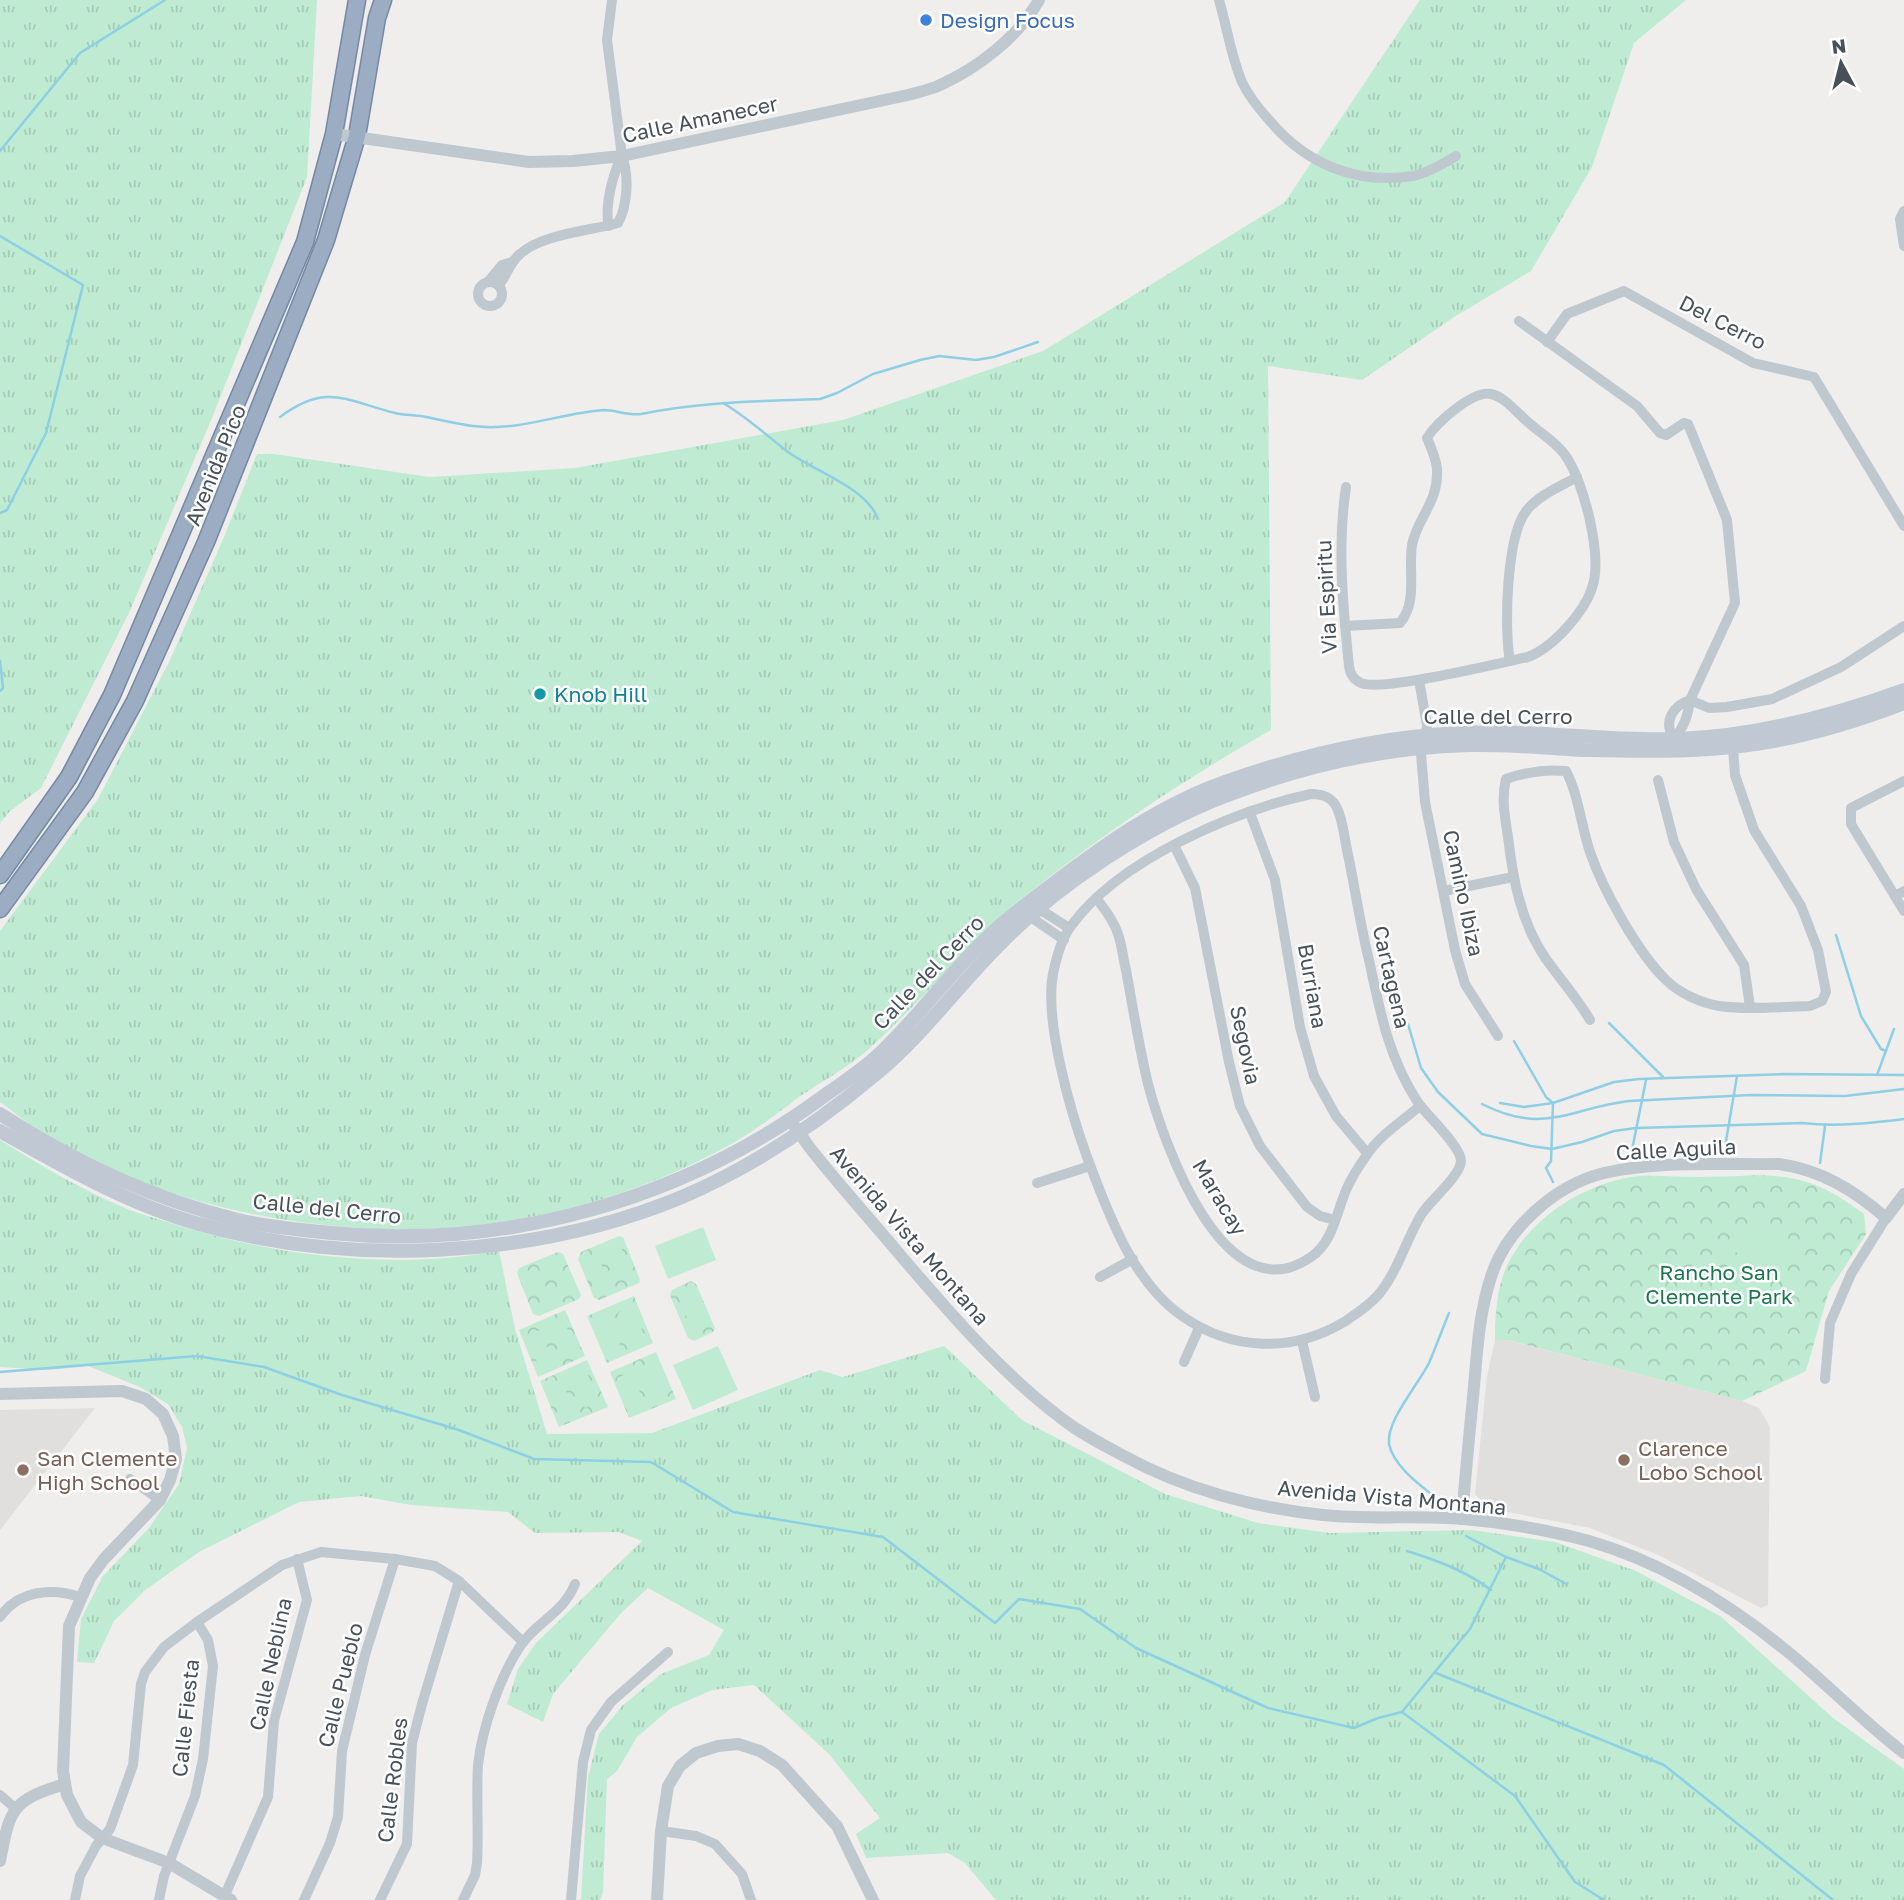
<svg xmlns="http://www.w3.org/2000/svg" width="1904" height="1900" viewBox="0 0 1904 1900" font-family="'Golos Text',sans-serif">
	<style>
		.education { fill: #e1dfde }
		.grass { fill: url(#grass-tufts) }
		.forest { fill: url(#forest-crowns) }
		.garden { fill: #beebd2 }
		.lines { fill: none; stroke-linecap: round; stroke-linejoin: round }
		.stream { stroke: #8ecfe5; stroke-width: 2.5 }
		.trunk-casing { stroke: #7489a5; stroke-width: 19 }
		.minor { stroke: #bfc7cf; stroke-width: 10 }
		.tertiary { stroke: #bfc7cf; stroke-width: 12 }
		.secondary { stroke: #bfc8d3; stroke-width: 14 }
		.trunk { stroke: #9cacc2; stroke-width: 16 }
		.shop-dot { fill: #3f7fe0; stroke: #fff; stroke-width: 2.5 }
		.culture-dot { fill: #0f9aa8; stroke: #fff; stroke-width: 2.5 }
		.education-dot { fill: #8d6e63; stroke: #fff; stroke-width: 2.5 }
		.labels { text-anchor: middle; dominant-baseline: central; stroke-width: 5; stroke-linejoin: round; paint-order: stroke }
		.shop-label { font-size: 21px; fill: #366cbe; stroke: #fff; text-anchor: start }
		.street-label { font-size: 21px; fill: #475059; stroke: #fff }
		.culture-label { font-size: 21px; fill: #0d838f; stroke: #fff; text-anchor: start }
		.park-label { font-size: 21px; fill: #1d754d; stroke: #fff }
		.education-label { font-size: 21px; fill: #785e54; stroke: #fff; text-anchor: start }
	</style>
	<defs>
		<pattern id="grass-tufts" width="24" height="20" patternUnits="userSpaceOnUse" patternTransform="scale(1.75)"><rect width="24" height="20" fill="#beebd2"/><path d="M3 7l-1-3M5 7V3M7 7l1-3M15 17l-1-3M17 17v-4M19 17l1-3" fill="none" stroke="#a5cbb7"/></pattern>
		<pattern id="forest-crowns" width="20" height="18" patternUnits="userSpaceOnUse" patternTransform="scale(1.75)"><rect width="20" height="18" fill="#beebd2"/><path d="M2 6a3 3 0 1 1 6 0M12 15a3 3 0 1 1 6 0" fill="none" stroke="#a5cbb7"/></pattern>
	</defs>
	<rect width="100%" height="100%" fill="#f0eded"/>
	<g class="education">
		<path d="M1495 1340H1507L1742 1401 1759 1408 1770 1427 1768 1605 1761 1608 1658 1555 1590 1528 1487 1508 1475 1494 1487 1376Z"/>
		<path d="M95 1408 0 1530V1410Z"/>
	</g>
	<g class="grass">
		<path d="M0 0H317L307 177 212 418 129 613 41 788 10 811 0 823Z"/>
		<path d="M1420 0H1686L1634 43 1592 167 1531 271 1454 317 1362 380 1268 366 1271 730C1179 782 1093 841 1011 907 998 918 986 931 974 943 940 978 907 1014 871 1047 850 1066 823 1081 799 1097 778 1113 756 1130 733 1143 616 1209 479 1238 346 1227 241 1219 131 1189 41 1132 27 1123 14 1112 0 1102V931L98 799 170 660 224 537 257 454H274L429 477 575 468 843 420 1043 351 1285 202Z"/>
		<path d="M0 1140C42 1166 85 1192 132 1211 146 1216 162 1220 177 1225 280 1257 393 1270 499 1251L515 1329 547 1434 652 1433 820 1370 843 1377 944 1346 1022 1420 1165 1494 1258 1523 1330 1533 1471 1530 1555 1542 1636 1571 1720 1616 1833 1718 1904 1769V1900H996L965 1863 948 1853 866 1858 856 1834 880 1818 829 1754 754 1685 712 1690 671 1708 637 1737 617 1771 607 1779 603 1892 600 1900H581L588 1777 599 1734 623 1705 661 1674 709 1655 724 1630 648 1588 621 1613 553 1694 543 1722 507 1704 518 1669 536 1643 642 1541 619 1532 535 1533 508 1512 411 1505 361 1496 299 1502 199 1552 144 1591 114 1621 94 1663 77 1662 81 1619 103 1576 149 1528 179 1484 187 1448 182 1427 168 1404 140 1387 88 1366 50 1370 0 1367Z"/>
	</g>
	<g class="forest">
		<path d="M1757 1175C1804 1176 1826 1186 1864 1214L1866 1234 1829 1291 1806 1371 1742 1401 1508 1340H1495C1495 1320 1496 1301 1501 1282 1517 1225 1582 1182 1639 1176 1658 1175 1678 1177 1698 1177 1717 1177 1737 1176 1757 1175Z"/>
		<path d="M619 1236 623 1237 640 1280 639 1283 599 1300 594 1298 578 1259 581 1252Z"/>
		<path d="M558 1252 563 1254 581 1295 579 1299 539 1316 533 1314 517 1273 519 1268Z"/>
		<path d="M691 1281 696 1284 715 1328 713 1332 694 1341 688 1338 670 1295 672 1290Z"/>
		<path d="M634 1296 653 1343 607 1363 587 1316Z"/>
		<path d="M565 1310 585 1356 538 1377 519 1330Z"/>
		<path d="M656 1352 676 1399 629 1418 610 1372Z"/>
		<path d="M587 1360 608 1407 559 1427 540 1381Z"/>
	</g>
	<g class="garden">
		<path d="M1759 1223 1768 1229H1779L1794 1244V1249L1770 1272 1763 1267H1751L1735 1251V1247Z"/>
		<path d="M703 1227 716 1260 668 1279 655 1246Z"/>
		<path d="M620 1245 633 1275 619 1281 607 1251Z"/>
		<path d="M597 1255 610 1285 596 1291 583 1261Z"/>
		<path d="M1744 1275 1773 1301 1772 1311 1768 1315 1758 1314 1731 1289Z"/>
		<path d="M693 1293 706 1323 692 1329 679 1299Z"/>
		<path d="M632 1307 645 1337 631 1343 618 1313Z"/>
		<path d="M608 1317 621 1348 607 1353 594 1323Z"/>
		<path d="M564 1320 576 1351 563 1357 549 1326Z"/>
		<path d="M540 1330 553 1361 539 1367 526 1336Z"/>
		<path d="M718 1346 738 1390 693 1410 673 1365Z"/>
		<path d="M655 1362 668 1392 654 1398 641 1368Z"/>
		<path d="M586 1371 599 1402 585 1408 572 1377Z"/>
		<path d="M631 1372 644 1402 630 1408 617 1378Z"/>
		<path d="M562 1381 575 1412 561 1418 548 1387Z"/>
	</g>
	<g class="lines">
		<g class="stream">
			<path d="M0 151 80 53 165 0"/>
			<path d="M0 236 83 285 46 433 7 510 0 513"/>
			<path d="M723 403C747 417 766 435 788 452 814 471 867 488 878 519"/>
			<path d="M280 417C327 382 346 401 395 413 403 415 412 415 421 416 438 419 455 424 473 426 518 432 560 413 604 410 616 410 629 416 641 414 700 402 760 401 820 399L837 393 873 374 920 360 939 356 976 360 994 357 1038 342"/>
			<path d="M0 661 3 688 0 691"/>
			<path d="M1836 935 1861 1016 1881 1049 1886 1051"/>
			<path d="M1609 1023 1663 1077"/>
			<path d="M1408 1024 1421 1068 1438 1092 1482 1134 1531 1146 1552 1149 1582 1142 1614 1131 1636 1128 1802 1123C1837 1127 1870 1123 1904 1119"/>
			<path d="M1514 1041 1546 1097 1553 1103 1551 1161 1546 1168 1553 1182"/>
			<path d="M1877 1075 1894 1029"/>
			<path d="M1500 1103 1524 1107 1553 1103 1614 1082 1639 1079 1784 1074 1904 1075"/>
			<path d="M1482 1104C1545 1136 1569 1108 1629 1101L1751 1095 1845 1096 1904 1089"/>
			<path d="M1724 1153 1737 1076"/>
			<path d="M1631 1155 1646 1080"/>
			<path d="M1820 1163 1825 1126"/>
			<path d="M0 1372 197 1356 264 1367 342 1395 459 1430 534 1459 651 1462 733 1512 883 1537 995 1623 1019 1599 1080 1609 1136 1648 1268 1708 1354 1728 1378 1718 1402 1712 1470 1629 1506 1557"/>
			<path d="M1430 1493C1416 1482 1393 1464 1389 1444 1386 1421 1418 1385 1429 1363 1436 1347 1442 1330 1449 1313"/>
			<path d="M1466 1536 1506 1557 1539 1569 1566 1584"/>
			<path d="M1407 1551C1436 1560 1466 1571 1491 1590"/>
			<path d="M1436 1673 1664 1765 1833 1900"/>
			<path d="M1402 1712 1515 1796 1575 1882 1604 1900"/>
		</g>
		<g class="trunk-casing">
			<g id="trunk">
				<path d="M0 875 69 777 112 695 305 242 334 134 357 0"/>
				<path d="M0 909 85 792 135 701 206 542 326 240 357 136 377 18 383 0"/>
			</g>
		</g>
		<g class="minor">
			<path d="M1219 0C1227 27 1231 56 1242 82 1249 97 1259 109 1270 121 1306 164 1357 185 1413 176 1428 173 1443 164 1456 156"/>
			<path d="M1904 211 1900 219 1904 246"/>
			<path d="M609 226C604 207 613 173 622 156"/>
			<path d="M488 282 502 265 512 262"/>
			<circle cx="490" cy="294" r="12"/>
			<path d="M499 285C507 275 510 262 520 254 542 234 589 231 618 223 628 205 629 175 622 156L607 40 612 0"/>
			<path d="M1519 321 1637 406 1660 433 1666 435 1684 423 1688 424 1727 520 1735 603 1690 700C1688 716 1684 727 1674 739 1663 722 1672 706 1690 700L1709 708 1727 707 1772 699 1841 667 1904 626"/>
			<path d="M1547 342 1567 314 1624 291 1753 363 1814 377 1904 526"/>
			<path d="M1345 626 1400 623C1418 602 1408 570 1412 545 1417 518 1439 502 1437 469 1436 459 1431 447 1427 438 1436 423 1473 390 1491 394 1504 396 1518 414 1529 423 1540 433 1556 442 1565 455 1584 481 1603 557 1592 588 1584 613 1552 648 1528 657 1500 663 1382 692 1361 683 1354 680 1350 674 1349 666 1343 607 1337 546 1346 487"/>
			<path d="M1510 661C1504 630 1506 535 1527 510 1539 495 1561 486 1577 477"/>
			<path d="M1419 680 1427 726 1421 754 1425 802 1455 950 1465 984 1498 1036"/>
			<path d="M1658 780 1674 842 1696 889 1744 965 1750 1007"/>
			<path d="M1904 781 1851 808V824L1904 911"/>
			<path d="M1311 794C1321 794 1330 796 1336 806 1343 819 1344 836 1347 850 1355 887 1360 924 1369 960 1380 1011 1388 1056 1417 1101 1426 1115 1461 1146 1461 1161 1460 1177 1430 1200 1421 1215 1406 1240 1398 1271 1379 1294 1369 1306 1356 1314 1344 1322 1292 1353 1232 1351 1182 1316 1132 1281 1108 1213 1087 1157 1071 1113 1044 1021 1053 974 1056 959 1062 938 1071 926 1119 860 1233 811 1311 794Z"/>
			<path d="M1250 813 1275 880 1300 1027 1314 1076 1336 1116 1367 1153"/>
			<path d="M1174 845 1195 888 1229 1062 1240 1106 1260 1146 1307 1207 1320 1216 1335 1220"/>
			<path d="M1444 891 1513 877"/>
			<path d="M1895 896 1904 891"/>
			<path d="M1096 898C1104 908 1114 921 1118 934 1122 945 1123 958 1126 970 1133 1008 1139 1047 1148 1084 1164 1144 1224 1317 1311 1257 1334 1241 1336 1212 1347 1188 1352 1177 1359 1166 1366 1156 1379 1136 1402 1121 1420 1106"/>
			<path d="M1033 910 1044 912 1069 928"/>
			<path d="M1035 912V920L1064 940"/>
			<path d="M1590 1020C1577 998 1561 980 1546 959 1521 923 1513 880 1508 837 1505 817 1501 799 1506 779 1526 772 1545 769 1566 771 1579 796 1581 826 1590 852 1603 890 1638 953 1666 980 1679 993 1701 1003 1719 1006 1748 1010 1780 1007 1810 1006L1822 1001 1826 992 1818 950 1801 906 1754 830 1735 775 1733 747"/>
			<path d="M1037 1183 1090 1166"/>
			<path d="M1100 1277 1133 1259"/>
			<path d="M1302 1341 1315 1397"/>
			<path d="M1184 1362 1199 1328"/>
			<path d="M1825 1379 1830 1323 1851 1274 1886 1218"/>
			<path d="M130 1479 160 1500"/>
			<path d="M0 1617C18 1591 51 1587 80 1597"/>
			<path d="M0 1795 15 1808"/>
			<path d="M661 1831 696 1836 715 1844 742 1874 751 1900"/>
			<path d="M225 1895 268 1797 274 1721 307 1600 297 1559"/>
			<path d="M75 1900 80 1876 96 1846 110 1829 133 1765 141 1684 145 1672 164 1647 197 1622 282 1565 321 1552 395 1559 435 1566 459 1581 523 1642"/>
			<path d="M159 1900 164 1876 195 1796 203 1759 213 1666 208 1640 197 1622"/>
			<path d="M304 1900 330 1843 338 1817 342 1751 365 1655 395 1559"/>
			<path d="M380 1900 407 1844 412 1743 422 1704 459 1581"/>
			<path d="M463 1900 475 1875 477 1863C479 1830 476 1798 478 1765 482 1729 499 1679 519 1648 534 1623 563 1614 575 1584"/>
			<path d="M571 1900 583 1762 591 1730 611 1702 668 1652"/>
		</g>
		<g class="tertiary">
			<path d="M334 134 529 162 573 161 622 156 908 95C918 92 930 90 940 85 978 68 1018 37 1039 0"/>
			<path d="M790 1121C798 1129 803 1139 810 1148 839 1185 871 1220 901 1256 950 1313 1000 1372 1061 1418 1080 1433 1103 1445 1124 1456 1184 1489 1255 1508 1323 1515 1370 1520 1417 1515 1464 1519 1506 1523 1549 1530 1589 1541 1672 1565 1744 1613 1808 1669 1840 1697 1870 1727 1904 1753"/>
			<path d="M0 1394 122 1391 146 1399 163 1414 173 1436 176 1459 170 1480 160 1500 104 1559 90 1578 69 1626 63 1771 67 1795 81 1822 102 1838 169 1863 231 1900"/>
			<path d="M1462 1519C1465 1478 1469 1438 1473 1397 1477 1357 1478 1316 1491 1277 1506 1229 1555 1185 1604 1173 1660 1160 1722 1165 1779 1164 1821 1170 1854 1190 1886 1218L1904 1194"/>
			<path d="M0 1861C10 1808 12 1800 65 1784"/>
			<path d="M657 1900 661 1831 668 1786 680 1766 696 1753 718 1746 738 1744 760 1751 782 1765 837 1826 873 1900"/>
		</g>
		<g class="secondary">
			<path d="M0 1114C74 1162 152 1199 238 1220 268 1227 300 1230 331 1233 506 1250 683 1200 824 1096 841 1084 859 1072 875 1058 916 1021 948 974 989 936 1009 916 1032 900 1054 883 1107 843 1162 804 1225 782 1301 755 1379 737 1460 733 1533 729 1606 742 1680 739 1756 736 1832 716 1904 690"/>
			<path d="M0 1131C64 1167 128 1204 199 1224 352 1267 535 1258 682 1197 752 1167 818 1123 876 1074 922 1036 957 987 999 945 1057 885 1147 826 1225 796 1302 766 1387 747 1470 745 1508 744 1547 748 1585 750 1633 751 1684 752 1732 747 1790 741 1850 724 1904 703"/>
		</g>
		<use href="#trunk" class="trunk"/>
	</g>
	<circle class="shop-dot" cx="926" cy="20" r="7"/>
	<circle class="culture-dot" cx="540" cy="694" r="7"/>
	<g class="education-dot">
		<circle cx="1624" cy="1460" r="7"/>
		<circle cx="23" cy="1470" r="7"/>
	</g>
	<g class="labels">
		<g class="shop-label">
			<text x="940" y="20">Design Focus</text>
		</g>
		<g class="street-label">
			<text transform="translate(700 119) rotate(-12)">Calle Amanecer</text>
			<text transform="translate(1723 322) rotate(27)">Del Cerro</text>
			<text transform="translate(215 465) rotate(-68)">Avenida Pico</text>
			<text transform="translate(1326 597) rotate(-93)">Via Espiritu</text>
			<text x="1498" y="716">Calle del Cerro</text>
			<text transform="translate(1464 893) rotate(78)">Camino Ibiza</text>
			<text transform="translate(928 972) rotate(-46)">Calle del Cerro</text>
			<text transform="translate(1392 977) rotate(77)">Cartagena</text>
			<text transform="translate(1313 986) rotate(80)">Burriana</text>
			<text transform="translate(1246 1045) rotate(78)">Segovia</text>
			<text transform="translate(1676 1149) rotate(-3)">Calle Aguila</text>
			<text transform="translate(1220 1197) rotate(59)">Maracay</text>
			<text transform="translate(327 1208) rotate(6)">Calle del Cerro</text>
			<text transform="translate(910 1235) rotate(49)">Avenida Vista Montana</text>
			<text transform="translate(1392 1497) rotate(5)">Avenida Vista Montana</text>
			<text transform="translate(270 1664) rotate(-78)">Calle Neblina</text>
			<text transform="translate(340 1685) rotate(-76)">Calle Pueblo</text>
			<text transform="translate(185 1718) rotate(-84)">Calle Fiesta</text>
			<text transform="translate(392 1780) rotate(-83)">Calle Robles</text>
		</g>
		<g class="culture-label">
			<text x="554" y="694">Knob Hill</text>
		</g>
		<g class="park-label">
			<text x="1719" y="1272">Rancho San<tspan x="1719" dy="24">Clemente Park</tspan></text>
		</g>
		<g class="education-label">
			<text x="1638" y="1448">Clarence<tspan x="1638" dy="24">Lobo School</tspan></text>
			<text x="37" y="1458">San Clemente<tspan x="37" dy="24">High School</tspan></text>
		</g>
	</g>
	<g transform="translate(1841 63) rotate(353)" stroke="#ffffff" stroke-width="5" paint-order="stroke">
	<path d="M0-5L12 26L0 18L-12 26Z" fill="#475059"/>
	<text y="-10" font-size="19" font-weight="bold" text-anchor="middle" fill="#475059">N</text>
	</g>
</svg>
